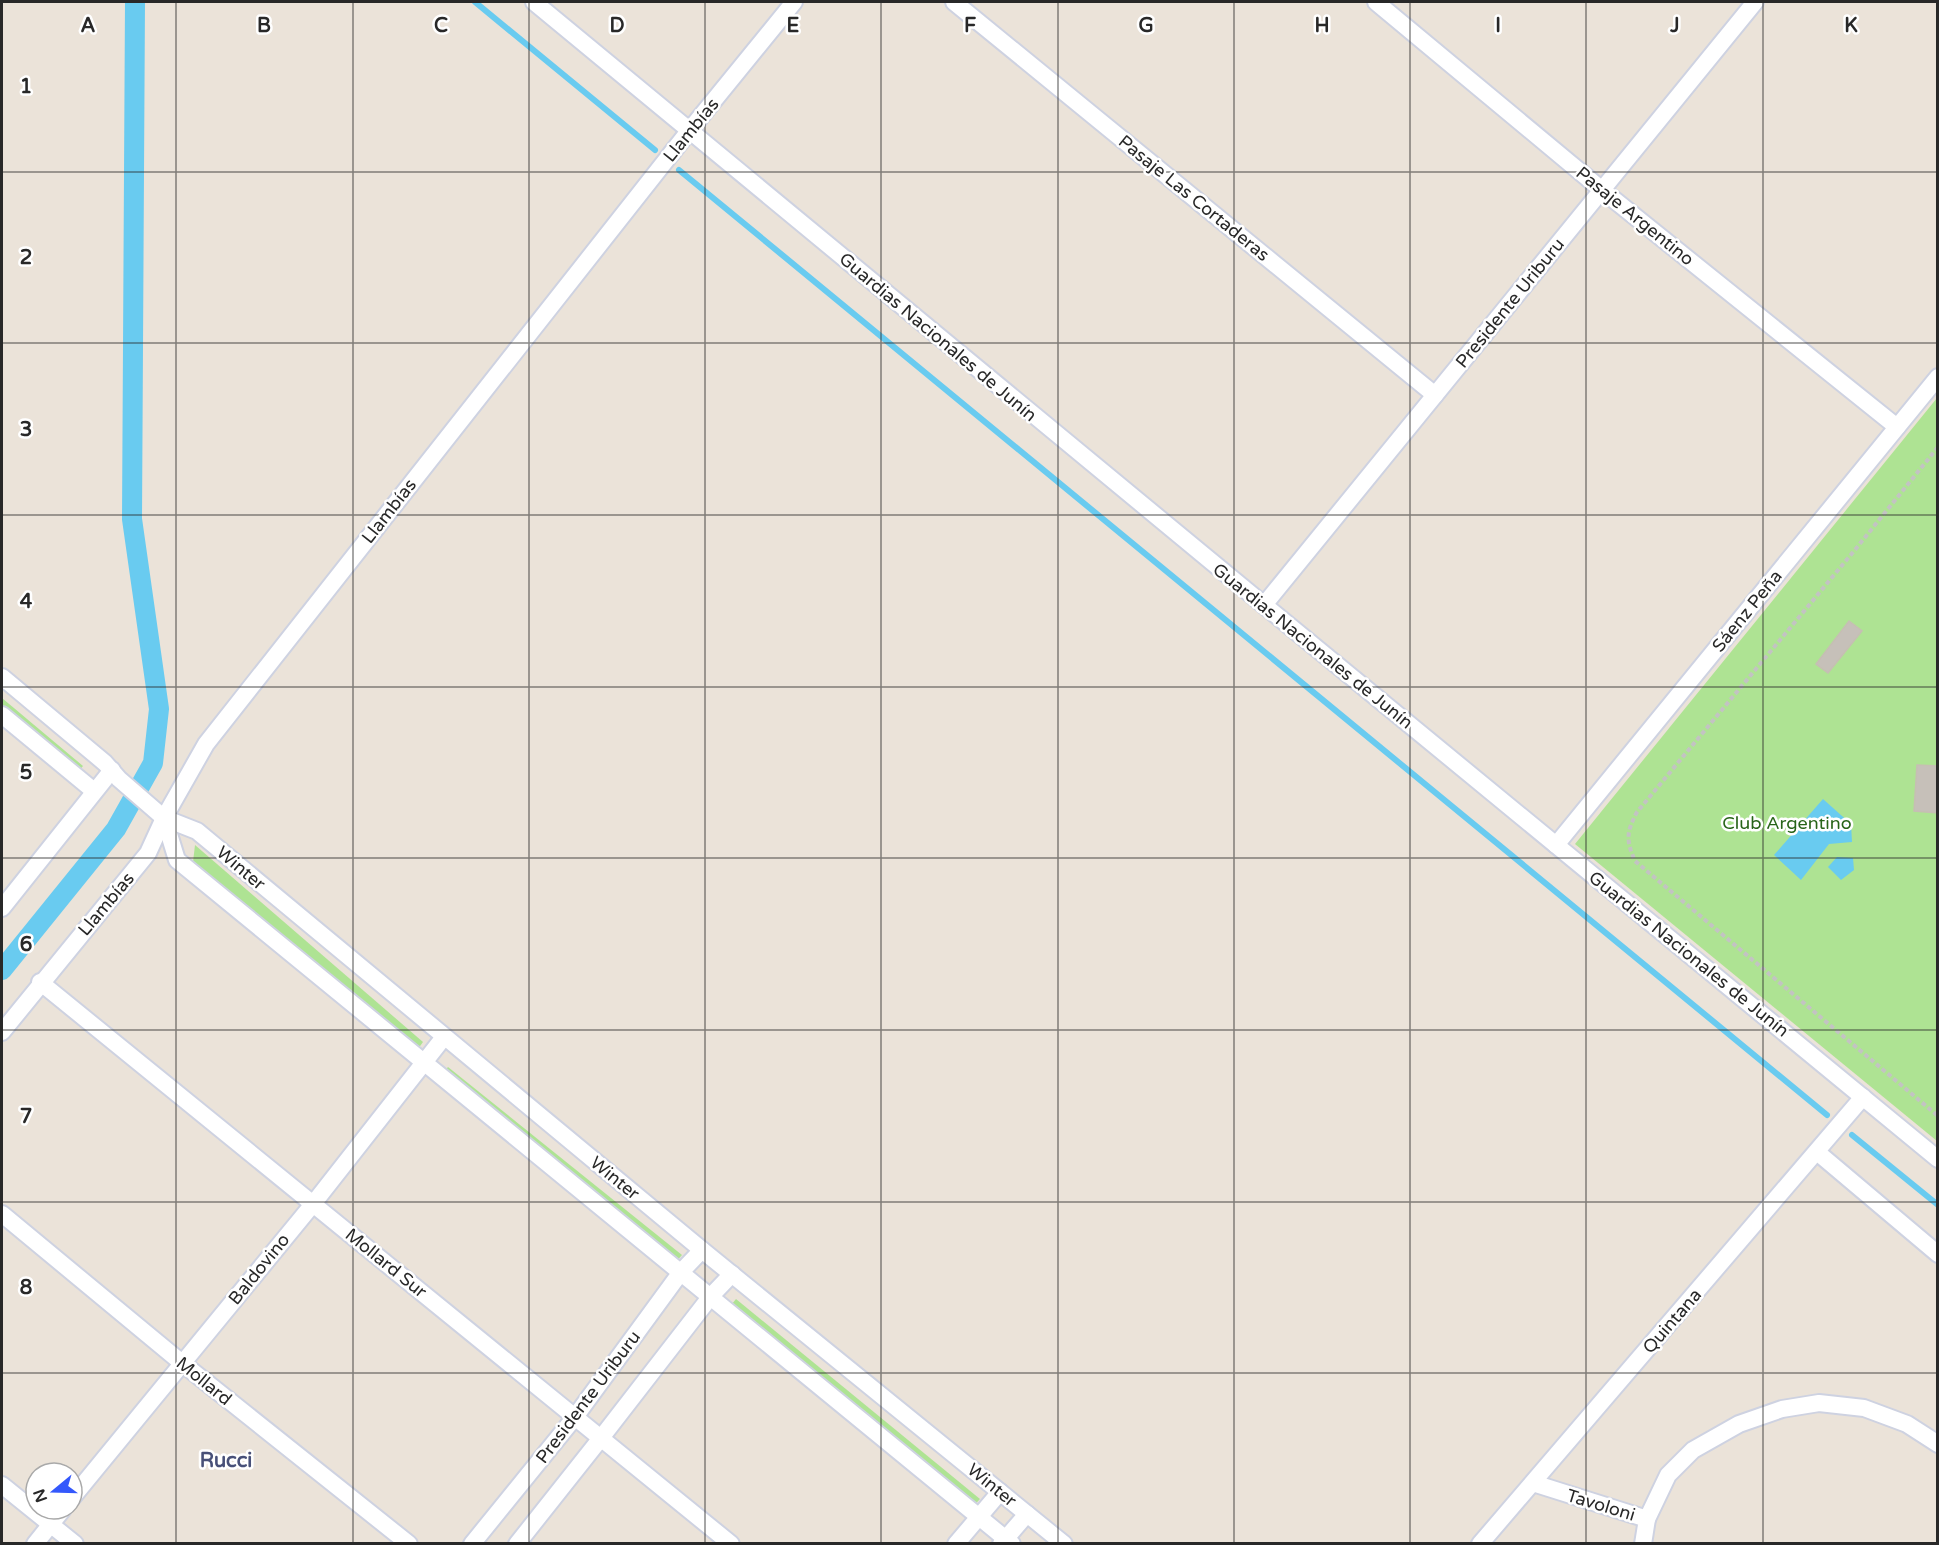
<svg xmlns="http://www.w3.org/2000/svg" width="1939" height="1545" viewBox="0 0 1939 1545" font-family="'Varela Round',sans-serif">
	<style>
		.green { fill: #aee393 }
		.water { fill: #69cbf0 }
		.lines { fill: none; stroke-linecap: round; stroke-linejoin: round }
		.stream { stroke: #69cbf0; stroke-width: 6 }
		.canal { stroke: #69cbf0; stroke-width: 20 }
		.building { fill: #c6c0b9; stroke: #c6bfb3; stroke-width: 1.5 }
		.street-casing { stroke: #ced2e1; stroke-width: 20 }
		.path { stroke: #c3c3c3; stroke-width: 4; stroke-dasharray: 4.5 3; stroke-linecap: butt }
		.street { stroke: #fff; stroke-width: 16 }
		.grid { fill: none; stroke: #282828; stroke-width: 1.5; stroke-opacity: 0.55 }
		.labels { text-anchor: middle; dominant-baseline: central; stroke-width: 5; stroke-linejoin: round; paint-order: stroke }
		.street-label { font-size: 18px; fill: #282828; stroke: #fff }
		.park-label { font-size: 18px; fill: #276418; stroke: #fff }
		.neighbourhood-label { font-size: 20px; font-weight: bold; fill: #485078; stroke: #fff }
		.grid-label { font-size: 20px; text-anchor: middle; font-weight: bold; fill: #282828; stroke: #fff; stroke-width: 5; stroke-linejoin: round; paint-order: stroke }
	</style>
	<rect width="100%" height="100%" fill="#ebe3d9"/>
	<g class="green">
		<path d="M1937 398V1141L1575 844Z"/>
		<path d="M2 698 83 766 72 779 2 720Z"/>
		<path d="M195 845 423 1042 415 1053 193 862Z"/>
		<path d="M448 1067 682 1255 675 1263 441 1075Z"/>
		<path d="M736 1299 980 1499 970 1510 727 1310Z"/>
	</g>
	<g class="water">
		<path d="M1823 799 1851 824 1852 842 1829 844 1801 880 1774 855Z"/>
		<path d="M1837 857 1853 858 1854 870 1841 880 1828 867Z"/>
	</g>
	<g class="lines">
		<g class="stream">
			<path d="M475 2 655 150"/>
			<path d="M679 170 1827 1115"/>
			<path d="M1852 1135 1938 1205"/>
		</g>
		<path class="canal" d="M2 970 116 829 153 763 159 709 132 519 135 2"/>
	</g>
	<g class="building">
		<path d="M1849 621 1862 631 1828 673 1816 664Z"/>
		<path d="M1917 765 1938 766V813L1914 811Z"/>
	</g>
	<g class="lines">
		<g class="street-casing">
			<g id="street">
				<path d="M534 2 1264 605 1938 1159"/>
				<path d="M954 2 1435 395"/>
				<path d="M1376 2 1602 190 1897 427"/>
				<path d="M1264 605 1755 2"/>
				<path d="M2 677 105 763 119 779 164 818 197 831 702 1250 1064 1544"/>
				<path d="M2 715 94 791"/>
				<path d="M164 818 177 860 1012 1544"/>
				<path d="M1556 845 1938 377"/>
				<path d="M2 908 112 770"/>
				<path d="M40 982 731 1544"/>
				<path d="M2 1032 148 853 164 818 206 744 689 131 794 2"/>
				<path d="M1817 1152 1938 1254"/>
				<path d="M2 1214 182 1363 409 1544"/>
				<path d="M1533 1483 1647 1519 1643 1544"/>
				<path d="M2 1485 75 1544"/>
				<path d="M72 1498 313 1204 444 1037"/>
				<path d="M1647 1519 1668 1475 1693 1450 1739 1424 1782 1409 1819 1403 1864 1408 1907 1424 1938 1444"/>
				<path d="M35 1544 63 1509"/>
				<path d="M472 1544 575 1417 681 1272 702 1250"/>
				<path d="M517 1544 601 1438 711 1296 732 1274"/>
				<path d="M956 1544 1000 1492"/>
				<path d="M1001 1544 1027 1514"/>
				<path d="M1480 1544 1863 1097"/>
			</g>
		</g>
		<path class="path" d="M1938 447 1854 551 1637 812C1626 833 1626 840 1635 861L1938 1116"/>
		<use href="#street" class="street"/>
	</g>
	<path class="grid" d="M176 2V1544M353 2V1544M529 2V1544M705 2V1544M881 2V1544M1058 2V1544M1234 2V1544M1410 2V1544M1586 2V1544M1763 2V1544M2 172H1938M2 343H1938M2 515H1938M2 687H1938M2 858H1938M2 1030H1938M2 1202H1938M2 1373H1938"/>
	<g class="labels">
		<g class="street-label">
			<text transform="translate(691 130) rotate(-51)">Llambías</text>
			<text transform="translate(1194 198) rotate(39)">Pasaje Las Cortaderas</text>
			<text transform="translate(1635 216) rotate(39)">Pasaje Argentino</text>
			<text transform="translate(1510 303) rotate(-51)">Presidente Uriburu</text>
			<text transform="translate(938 337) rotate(40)">Guardias Nacionales de Junín</text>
			<text transform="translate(389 511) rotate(-52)">Llambías</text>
			<text transform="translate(1747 611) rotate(-51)">Sáenz Peña</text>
			<text transform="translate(1313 646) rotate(39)">Guardias Nacionales de Junín</text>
			<text transform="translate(241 868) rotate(40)">Winter</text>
			<text transform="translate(106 904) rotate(-50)">Llambías</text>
			<text transform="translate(1689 954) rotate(39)">Guardias Nacionales de Junín</text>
			<text transform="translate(615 1178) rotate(39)">Winter</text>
			<text transform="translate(386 1263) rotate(39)">Mollard Sur</text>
			<text transform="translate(259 1269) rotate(-51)">Baldovino</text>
			<text transform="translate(1672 1321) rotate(-49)">Quintana</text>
			<text transform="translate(204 1381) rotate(39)">Mollard</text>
			<text transform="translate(588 1397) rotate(-53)">Presidente Uriburu</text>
			<text transform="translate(992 1485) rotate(39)">Winter</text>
			<text transform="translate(1601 1505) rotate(17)">Tavoloni</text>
		</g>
		<g class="park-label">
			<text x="1787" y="823">Club Argentino</text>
		</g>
		<g class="neighbourhood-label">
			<text x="226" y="1461">Rucci</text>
		</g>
	</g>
	<g class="grid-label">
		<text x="88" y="32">A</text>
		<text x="264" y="32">B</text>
		<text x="441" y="32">C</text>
		<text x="617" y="32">D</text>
		<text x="793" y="32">E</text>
		<text x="970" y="32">F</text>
		<text x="1146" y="32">G</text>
		<text x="1322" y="32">H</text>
		<text x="1498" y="32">I</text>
		<text x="1675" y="32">J</text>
		<text x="1851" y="32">K</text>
		<text x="26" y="93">1</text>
		<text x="26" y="264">2</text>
		<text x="26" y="436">3</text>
		<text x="26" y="608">4</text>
		<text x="26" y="779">5</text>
		<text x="26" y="951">6</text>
		<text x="26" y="1123">7</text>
		<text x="26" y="1294">8</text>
	</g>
	<rect width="1939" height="1545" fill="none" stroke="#282828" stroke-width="6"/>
	<g transform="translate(54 1491) rotate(251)"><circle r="28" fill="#ffffff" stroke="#a9a9a9" stroke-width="1.5"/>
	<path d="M0-4.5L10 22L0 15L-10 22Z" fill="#3458fc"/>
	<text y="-9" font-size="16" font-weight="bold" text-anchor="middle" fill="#282828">N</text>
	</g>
</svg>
